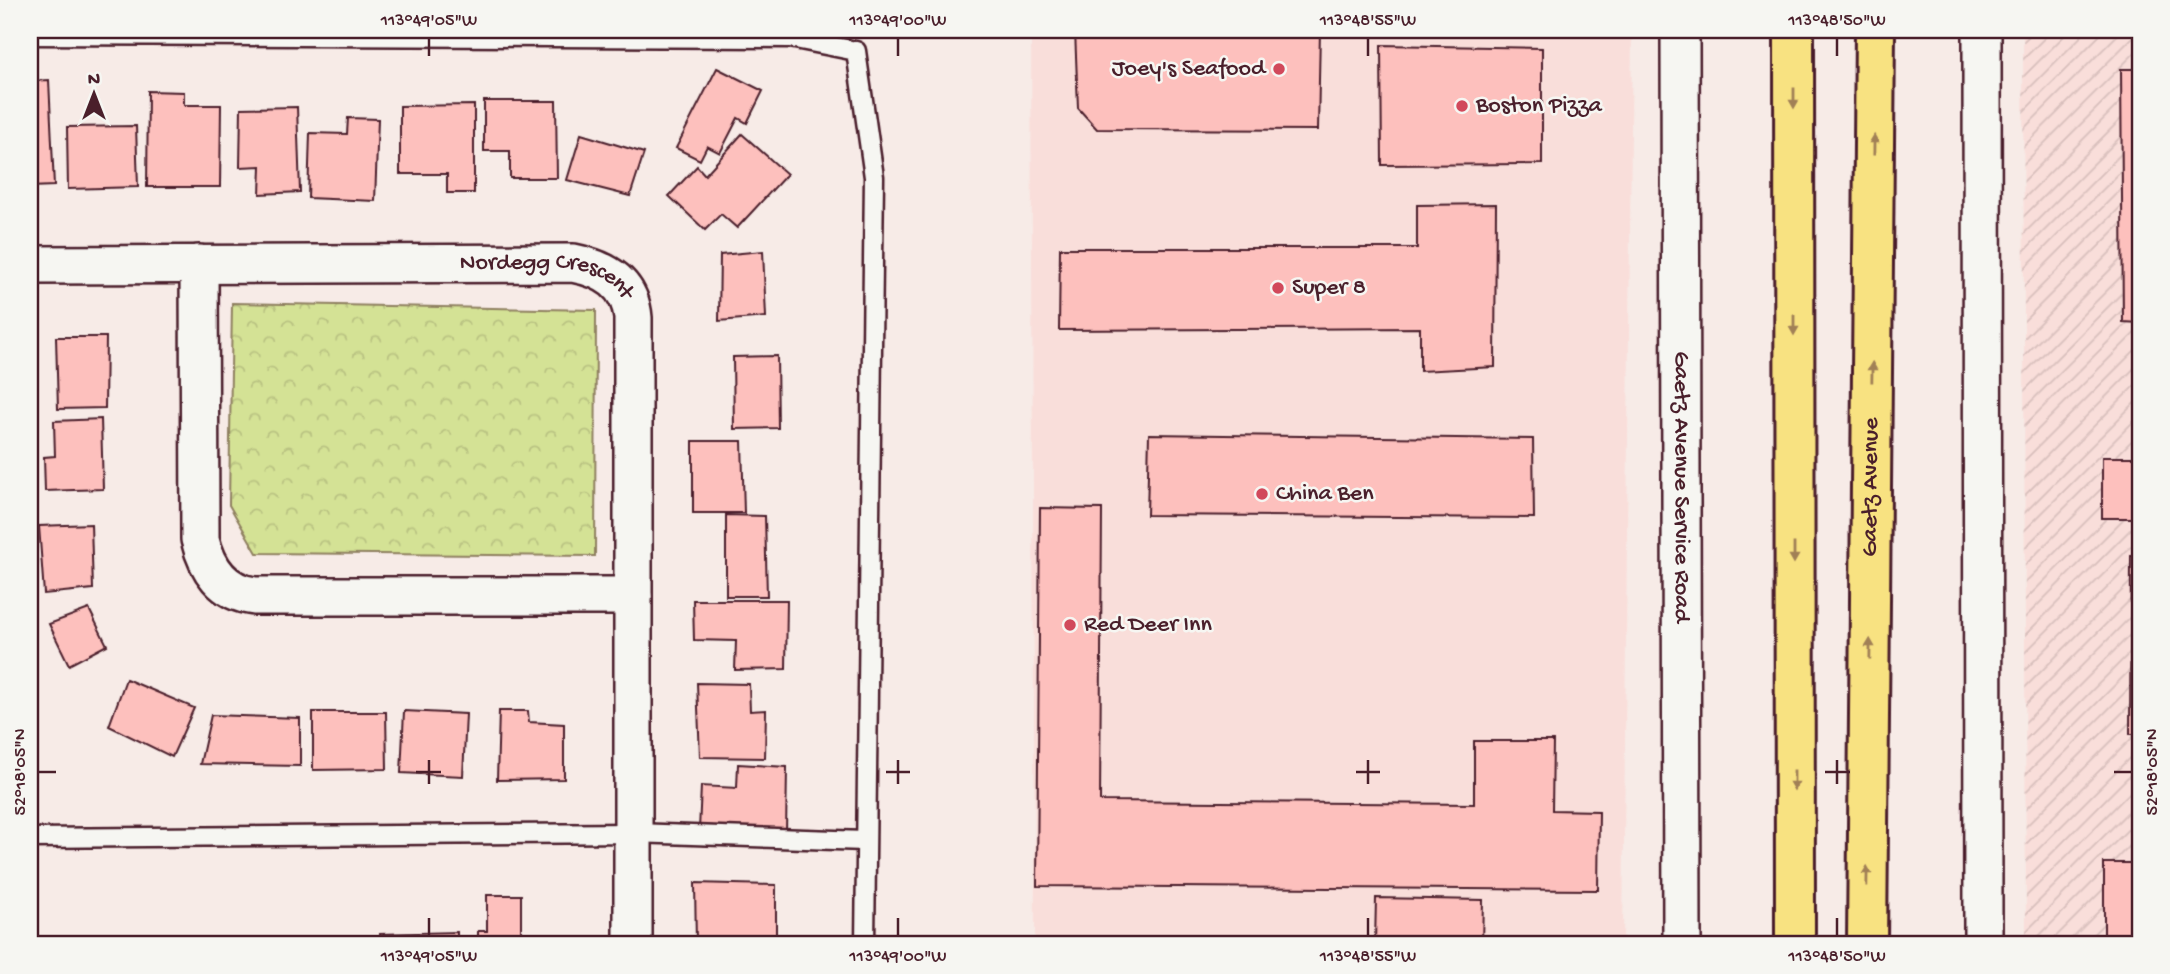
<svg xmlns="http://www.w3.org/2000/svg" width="2170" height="974" viewBox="0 0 2170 974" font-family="'Gochi Hand',sans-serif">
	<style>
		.built { fill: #f9deda }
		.industrial { fill: url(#industrial-furrows) }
		.park { fill: url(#park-crowns); stroke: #8f8060; stroke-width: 2 }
		.building { fill: #fdc0bd; stroke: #4a1f2b; stroke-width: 2 }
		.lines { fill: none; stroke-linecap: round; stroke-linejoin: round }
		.service-casing { stroke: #4a1f2b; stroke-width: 23 }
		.minor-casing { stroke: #4a1f2b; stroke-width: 42 }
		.primary-casing { stroke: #4a1f2b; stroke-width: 44 }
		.service { stroke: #f6f6f2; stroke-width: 18 }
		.minor { stroke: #f6f6f2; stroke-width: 37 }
		.primary { stroke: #f8e281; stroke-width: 38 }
		.oneway { fill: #a18056 }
		.ticks { fill: none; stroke: #4a1f2b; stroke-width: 2.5 }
		.poi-dot { fill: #d1495b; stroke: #f6f6f2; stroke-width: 2.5 }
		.labels { text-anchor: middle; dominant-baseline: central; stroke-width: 5; stroke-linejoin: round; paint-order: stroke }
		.poi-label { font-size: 24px; fill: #4a1f2b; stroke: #f6f6f2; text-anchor: start }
		.street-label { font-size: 24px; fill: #4a1f2b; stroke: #f6f6f2 }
		.neatline { fill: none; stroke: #4a1f2b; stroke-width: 2.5 }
		.ticks-label { font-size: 18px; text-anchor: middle; fill: #4a1f2b }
	</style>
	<defs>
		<pattern id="industrial-furrows" width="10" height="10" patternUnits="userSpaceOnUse" patternTransform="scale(1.75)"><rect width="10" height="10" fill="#f9deda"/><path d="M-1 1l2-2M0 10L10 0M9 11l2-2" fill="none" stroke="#d7bebb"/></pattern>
		<pattern id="park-crowns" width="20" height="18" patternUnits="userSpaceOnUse" patternTransform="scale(1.75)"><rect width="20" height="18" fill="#d4e295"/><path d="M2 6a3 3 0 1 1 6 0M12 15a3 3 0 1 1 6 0" fill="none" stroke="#b8c181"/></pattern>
	</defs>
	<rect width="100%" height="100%" fill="#f7ebe7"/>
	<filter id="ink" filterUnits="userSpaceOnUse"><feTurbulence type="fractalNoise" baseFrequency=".0143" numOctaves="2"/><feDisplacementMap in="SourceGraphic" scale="14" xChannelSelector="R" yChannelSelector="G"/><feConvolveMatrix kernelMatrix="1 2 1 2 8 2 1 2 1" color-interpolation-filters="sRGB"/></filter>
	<g filter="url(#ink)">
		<path class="built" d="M1031 30H1632L1623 944H1035Z"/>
		<path class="industrial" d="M2023 30H2140V944H2026Z"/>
		<path class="park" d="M232 303 596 310 595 556 257 553 229 505Z"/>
		<g class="building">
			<path d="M1075 30H1320L1318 130 1097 129 1078 108Z"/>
			<path d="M1381 45 1542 48V164L1382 165Z"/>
			<path d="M717 68 763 91 747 123 738 118 720 153 707 146 700 160 676 148Z"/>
			<path d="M2121 69H2140V323L2123 322Z"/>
			<path d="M49 80 54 186 30 187V81Z"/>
			<path d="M148 91 184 92V105H221L220 187H147Z"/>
			<path d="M484 101H556L557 178H510V151H484Z"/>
			<path d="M474 105V193H447V174H400V106Z"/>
			<path d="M297 107 300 192 260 194 261 166 240 167 241 108Z"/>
			<path d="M348 118 378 119 375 201 308 198 310 133 347 134Z"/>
			<path d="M136 126 138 187 68 189 67 127Z"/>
			<path d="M581 134 644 153 630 196 567 180Z"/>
			<path d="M742 134 787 174 737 228 721 214 705 230 669 196 697 166 705 175Z"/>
			<path d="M1496 204 1495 367 1420 371V328L1059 330 1060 248H1417V205Z"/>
			<path d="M763 251 766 317 719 321 720 255Z"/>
			<path d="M56 337H106L105 408 58 409Z"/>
			<path d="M777 356 778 428 734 429 733 357Z"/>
			<path d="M101 419 103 489 45 491 44 457 55 456 54 421Z"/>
			<path d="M1149 434 1533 439 1534 518 1147 515Z"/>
			<path d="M693 441H742L744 513H693Z"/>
			<rect x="2102" y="457" width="38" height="61"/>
			<path d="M1040 508 1102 509 1100 801 1474 804V741H1553L1552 810 1599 811 1598 890 1037 886Z"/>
			<path d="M726 515 765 516 767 596H726Z"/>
			<path d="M91 524 93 589 44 594 39 526Z"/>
			<path d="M2131 556H2140V734H2130Z"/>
			<path d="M693 600H787L786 669 735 670 736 641 694 640Z"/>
			<path d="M89 609 107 645 69 665 49 624Z"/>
			<path d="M126 679 194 708 172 757 109 726Z"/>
			<path d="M697 683 749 684 750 711 766 710 765 758 700 757Z"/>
			<path d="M404 711 466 714 463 776 401 773Z"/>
			<path d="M499 711H528L529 722 564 724V779L497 780Z"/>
			<path d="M313 712H386L387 769 313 770Z"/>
			<path d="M211 715 300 718V766L200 764Z"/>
			<path d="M738 764 787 767 786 834 699 830 701 786 737 788Z"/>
			<rect x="2104" y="863" width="36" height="81"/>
			<path d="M695 883 776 885V944H696Z"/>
			<path d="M487 895H521V938L562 937V944H478V931H487Z"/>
			<path d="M1376 898 1483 900 1482 944H1375Z"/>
			<path d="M457 932V944H380V934Z"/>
			<rect x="30" y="938" width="32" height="6"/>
			<rect x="83" y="938" width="76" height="6"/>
		</g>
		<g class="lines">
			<g class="service-casing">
				<g id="service">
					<path d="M30 35 790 38 856 51 874 177 865 944"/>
					<path d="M30 838 634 833 865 841"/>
				</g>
			</g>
			<g class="minor-casing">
				<g id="minor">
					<path id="s1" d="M1680 30 1682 944"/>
					<path d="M1982 30 1983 944"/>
					<path d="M199 264 200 539C207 568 223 593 255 596H633"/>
					<path id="s2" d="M30 265 573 263C605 269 630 283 633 318V944"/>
				</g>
			</g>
			<g class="primary-casing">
				<g id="primary">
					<path d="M1794 30 1795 944"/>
					<path id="s3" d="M1867 944 1875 30"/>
				</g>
			</g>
			<use href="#service" class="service"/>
			<use href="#minor" class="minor"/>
			<use href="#primary" class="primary"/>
		</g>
		<defs><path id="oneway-solid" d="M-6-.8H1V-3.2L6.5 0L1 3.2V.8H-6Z" transform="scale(1.75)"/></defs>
		<g class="oneway">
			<use href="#oneway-solid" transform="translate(1794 98) rotate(90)"/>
			<use href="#oneway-solid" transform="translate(1874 145) rotate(-89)"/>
			<use href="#oneway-solid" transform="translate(1794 325) rotate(90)"/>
			<use href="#oneway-solid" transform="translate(1872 372) rotate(-89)"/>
			<use href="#oneway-solid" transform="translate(1794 553) rotate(90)"/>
			<use href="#oneway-solid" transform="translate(1870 649) rotate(-89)"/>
			<use href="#oneway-solid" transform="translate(1794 780) rotate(90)"/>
			<use href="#oneway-solid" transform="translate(1867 876) rotate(-89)"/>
		</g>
	</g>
	<path class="ticks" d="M429 38V56M898 38V56M1368 38V56M1837 38V56M429 760V784M898 760V784M1368 760V784M1837 760V784M38 772H56M416 772H441M886 772H910M1356 772H1380M1825 772H1850M2114 772H2132M429 918V936M898 918V936M1368 918V936M1837 918V936"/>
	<g class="poi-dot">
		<circle cx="1279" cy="69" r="7"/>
		<circle cx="1462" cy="106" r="7"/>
		<circle cx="1278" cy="288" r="7"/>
		<circle cx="1262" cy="494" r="7"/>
		<circle cx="1070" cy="625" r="7"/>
	</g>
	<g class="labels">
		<g class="poi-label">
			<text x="1265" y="69" text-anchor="end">Joey's Seafood</text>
			<text x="1476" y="106">Boston Pizza</text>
			<text x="1292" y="288">Super 8</text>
			<text x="1276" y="494">China Ben</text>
			<text x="1084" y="625">Red Deer Inn</text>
		</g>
		<g class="street-label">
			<text stroke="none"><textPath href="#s2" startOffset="520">Nordegg Crescent</textPath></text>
			<text stroke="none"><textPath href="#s1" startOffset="457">Gaetz Avenue Service Road</textPath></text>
			<text stroke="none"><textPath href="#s3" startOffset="457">Gaetz Avenue</textPath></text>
		</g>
	</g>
	<rect width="2170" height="974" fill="none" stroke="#f6f6f2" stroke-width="77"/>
	<g transform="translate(94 94)" stroke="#f6f6f2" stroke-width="5" paint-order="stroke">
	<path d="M0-5L12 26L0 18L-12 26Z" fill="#4a1f2b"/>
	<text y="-10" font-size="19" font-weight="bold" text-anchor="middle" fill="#4a1f2b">N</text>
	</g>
	<rect x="38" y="38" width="2094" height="898" class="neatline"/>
	<g class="ticks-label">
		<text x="429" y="25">113°49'05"W</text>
		<text x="898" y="25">113°49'00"W</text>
		<text x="1368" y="25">113°48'55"W</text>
		<text x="1837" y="25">113°48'50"W</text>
		<text transform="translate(19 772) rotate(-90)" y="6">52°18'05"N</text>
		<text transform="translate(2151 772) rotate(-90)" y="6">52°18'05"N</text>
		<text x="429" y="961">113°49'05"W</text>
		<text x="898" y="961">113°49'00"W</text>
		<text x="1368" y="961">113°48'55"W</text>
		<text x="1837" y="961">113°48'50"W</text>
	</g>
</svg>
